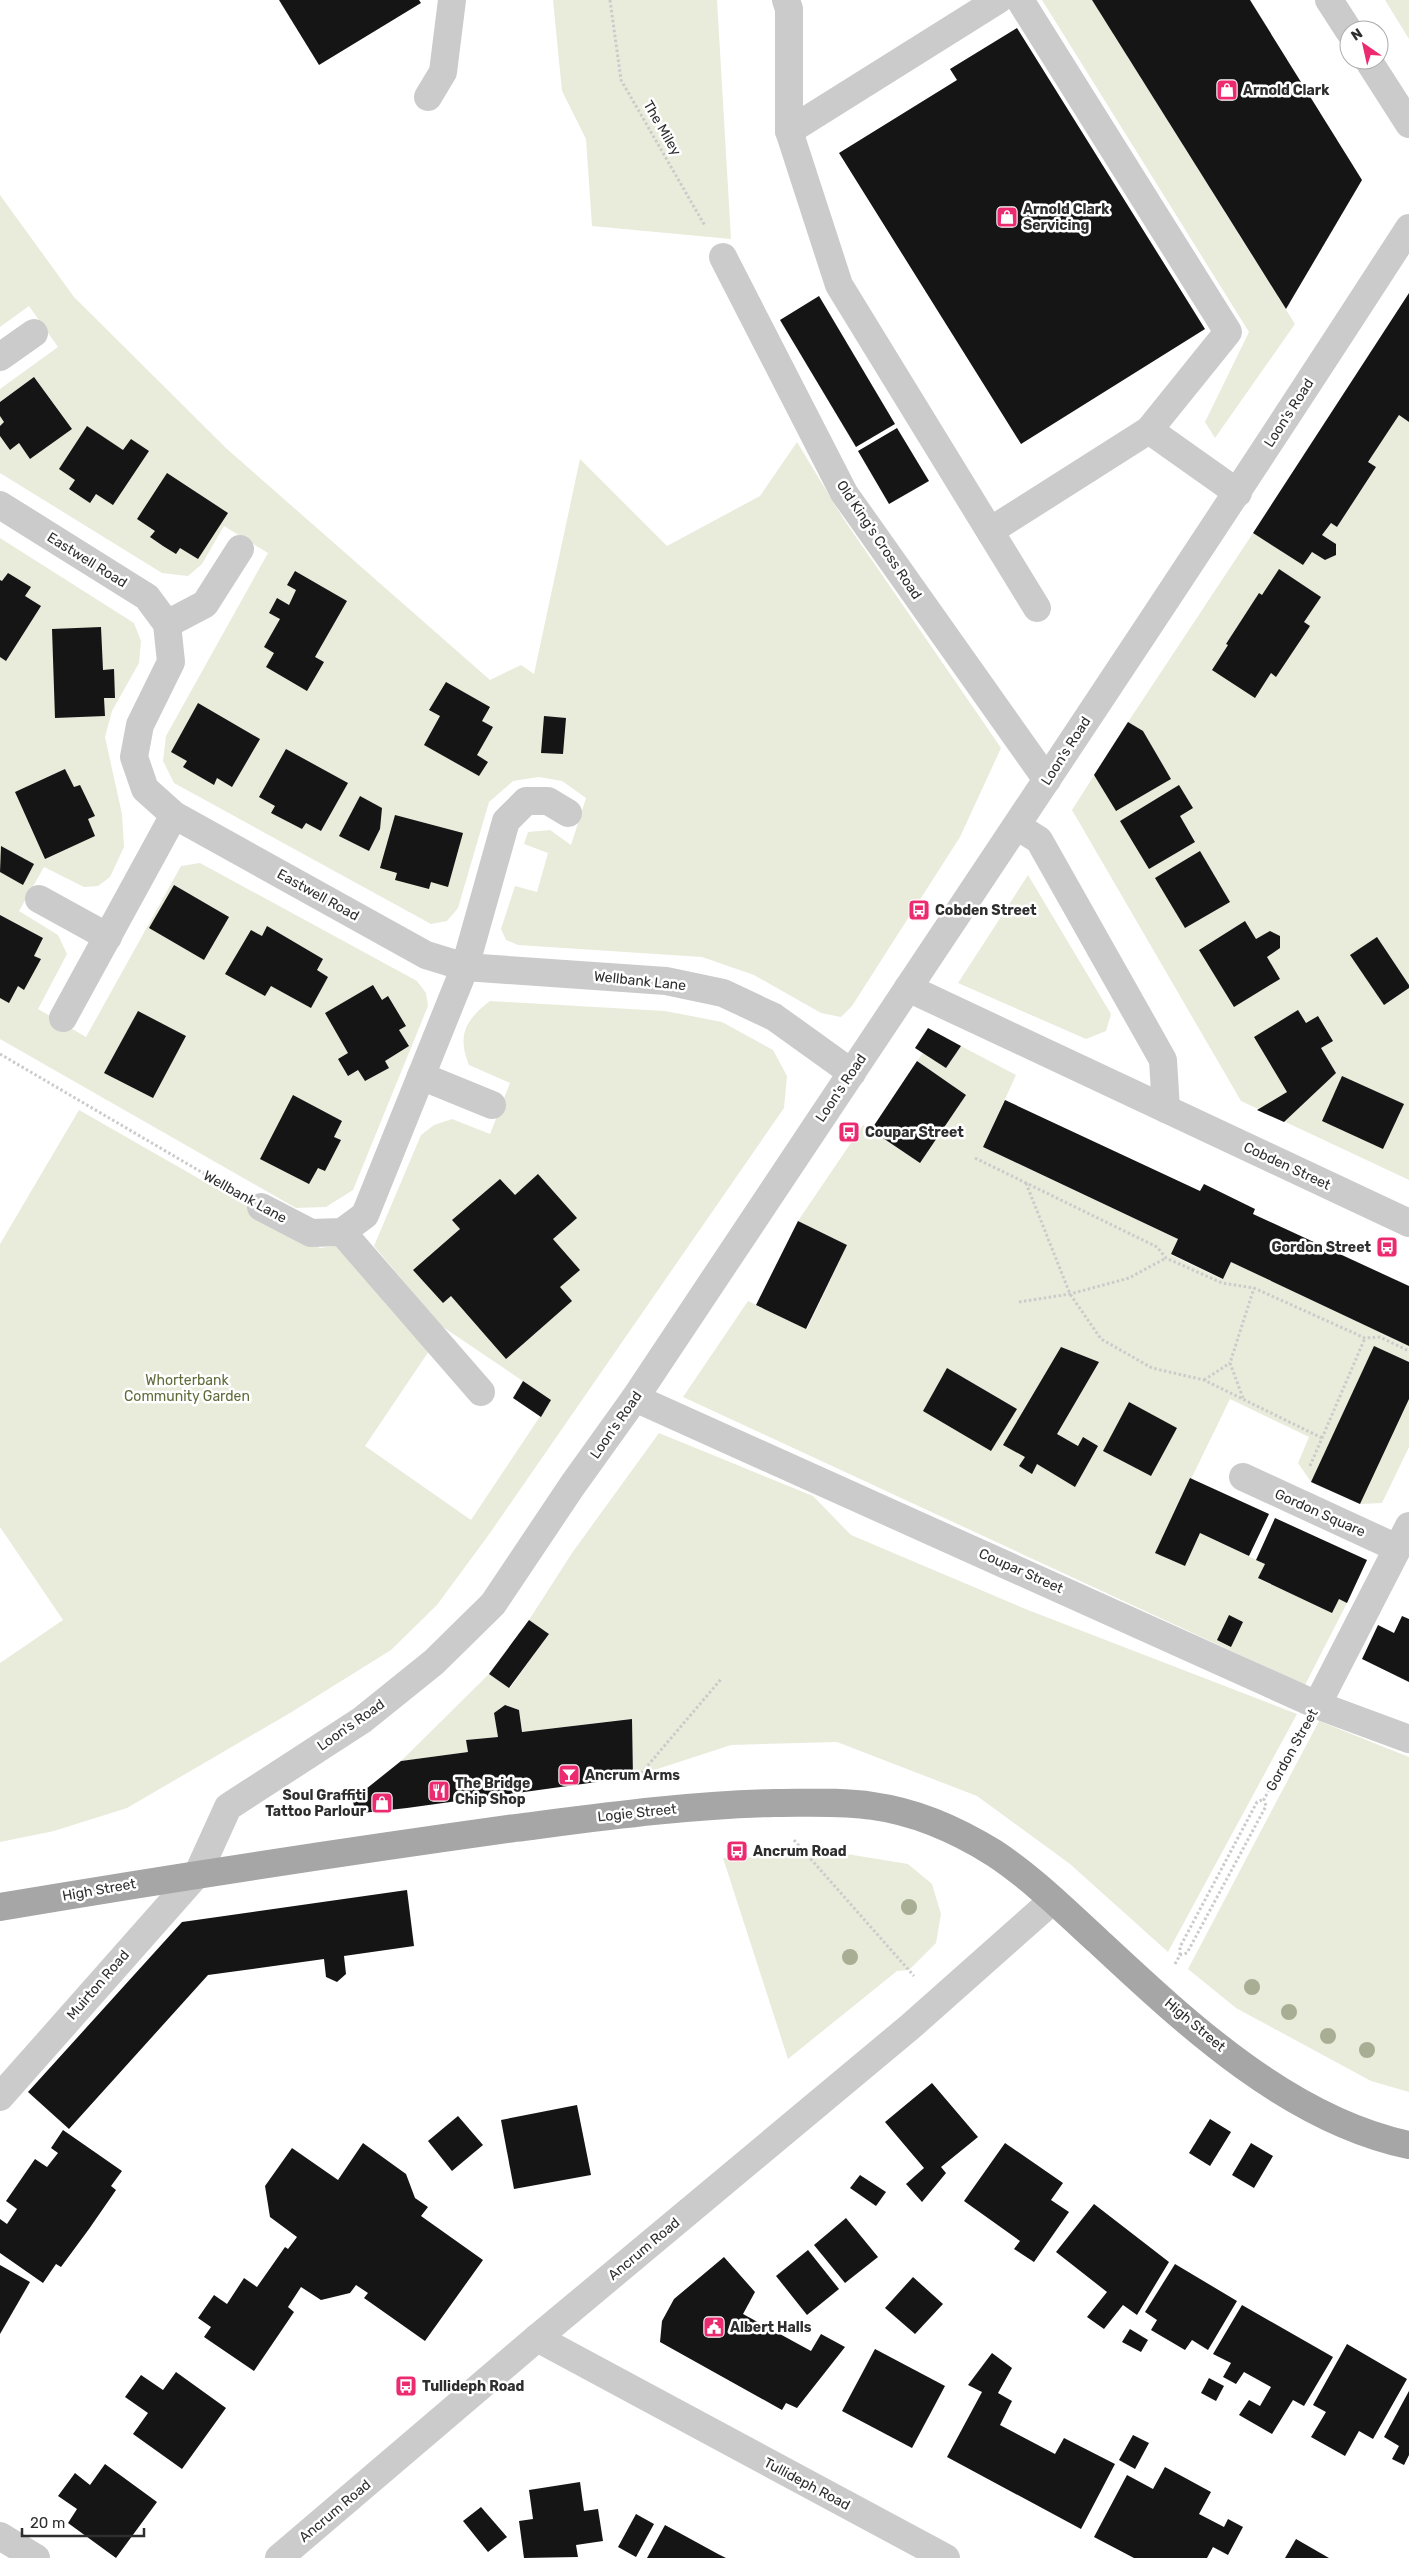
<svg xmlns="http://www.w3.org/2000/svg" width="1409" height="2558" viewBox="0 0 1409 2558" font-family="Rubik,sans-serif">
	<style>
		.green { fill: #e9ecdb }
		.building { fill: #151515 }
		.lines { fill: none; stroke-linecap: round; stroke-linejoin: round }
		.path { stroke: #cbcbcb; stroke-width: 3; stroke-dasharray: 2.5 2.5; stroke-linecap: butt }
		.minor { stroke: #cbcbcb; stroke-width: 28 }
		.major { stroke: #a6a6a6; stroke-width: 28 }
		.tree { fill: #a7ae93 }
		.labels { text-anchor: middle; dominant-baseline: central; stroke-width: 5; stroke-linejoin: round; paint-order: stroke }
		.poi-label { font-size: 14px; font-weight: bold; fill: #2e2e2e; stroke: #fff; text-anchor: start }
		.street-label { font-size: 14px; fill: #2e2e2e; stroke: #fff }
		.park-label { font-size: 14px; fill: #5f6c3a; stroke: #fff }
	</style>
	<rect width="100%" height="100%" fill="#fff"/>
	<g class="green">
		<path d="M553 0H717L731 239 592 226 586 139 562 91Z"/>
		<path d="M1042 0H1092L1295 324 1215 438 1205 422 1249 332Z"/>
		<path d="M1385 0H1409V39Z"/>
		<path d="M0 195 74 297 227 449 490 680 521 665 534 674 580 459 667 546 760 496 797 442 843 518 1001 748 960 837 852 1006 841 1017 821 1013 754 975 702 957 518 945 506 940 501 929 515 886 537 892 548 853 524 844 528 832 550 830 571 845 586 798 562 781 539 777 513 781 489 802 458 908 447 921 431 924 174 783 163 761 166 736 268 553 224 526 202 564 188 576 162 573 0 473V389L58 347 29 306 0 327Z"/>
		<path d="M1399 415 1409 422V1180L1241 1101 1072 810 1128 722 1253 533 1303 565 1312 552 1325 560 1336 555V544L1322 535 1331 523 1337 527 1375 467 1368 462Z"/>
		<path d="M0 538 134 623 141 641 139 663 112 711 105 737 122 814 124 847 110 877 98 886 84 887 44 867 19 911 58 935 67 954 38 1009 86 1037 181 866 200 863 417 981 426 993 428 1006 353 1190 326 1207 296 1208 0 1039Z"/>
		<path d="M1028 875 1111 1014 1106 1031 1086 1039 958 983Z"/>
		<path d="M490 1001 665 1011 722 1022 773 1050 787 1076 784 1108 490 1533 437 1605 391 1650 290 1713 127 1808 54 1831 0 1842V1663L63 1620 0 1527V1244L79 1110 320 1248 343 1245 431 1348 365 1446 471 1520 551 1400 440 1325 374 1246 421 1135 434 1125 452 1119 490 1134 510 1083 469 1065C457 1036 465 1020 490 1001Z"/>
		<path d="M961 1046 1016 1075 983 1147 1178 1239 1171 1255 1222 1279 1231 1262 1409 1346V1447L1382 1503 1360 1504 1311 1482 1298 1463 1309 1437 1230 1399 1155 1553 1185 1566 1200 1533 1265 1564 1259 1579 1332 1612 1339 1599 1347 1603 1305 1685 683 1397 748 1301 807 1329 847 1245 798 1221 863 1125 920 1163 966 1095 917 1061 923 1053 946 1068Z"/>
		<path d="M659 1433 813 1496 851 1535 1028 1610 1297 1714 1168 1952 1070 1864 977 1796 837 1742 731 1745 633 1777 631 1719 522 1732 519 1710 506 1705 494 1713 498 1737 466 1740 468 1752 401 1761 489 1674 510 1688 549 1634 529 1620 572 1553Z"/>
		<path d="M1319 1721 1409 1757V2092L1371 2081 1236 2008 1188 1969Z"/>
		<path d="M816 1849 908 1864 932 1884 941 1914 936 1943 909 1970 897 1971 788 2059 723 1858 808 1856Z"/>
	</g>
	<g class="building">
		<path d="M279 0H419L421 3 319 65Z"/>
		<path d="M1092 0H1250L1362 180 1286 309Z"/>
		<path d="M1017 28 1205 329 1021 444 839 153 957 80 950 69Z"/>
		<path d="M1409 293V422L1399 415 1368 462 1376 467 1337 527 1331 523 1322 535 1336 544V555L1325 560 1312 552 1303 565 1253 533Z"/>
		<path d="M819 296 895 424 856 447 780 320Z"/>
		<path d="M34 377 72 429 30 459 19 443 10 450 0 436V426L4 422 0 416V402Z"/>
		<path d="M87 426 123 450 131 439 149 451 113 505 96 494 90 503 69 489 75 480 59 469Z"/>
		<path d="M897 428 929 481 889 504 858 451Z"/>
		<path d="M167 473 228 513 198 559 180 548 176 554 163 546 150 537 155 531 137 519Z"/>
		<path d="M1279 569 1321 597 1304 622 1310 626 1276 677 1271 673 1255 698 1212 670 1228 645 1226 644 1259 593 1262 595Z"/>
		<path d="M295 571 347 601 315 657 324 662 307 691 266 667 274 653 264 647 280 619 269 613 277 598 289 605 296 590 287 585Z"/>
		<path d="M8 573 31 587 25 596 41 606 6 661 0 657V580L2 581Z"/>
		<path d="M101 627 103 670 114 669 115 698H104L105 716 55 718 52 629Z"/>
		<path d="M446 682 490 707 482 721 493 727 477 755 488 762 479 776 424 745 440 716 429 710Z"/>
		<path d="M198 703 260 739 232 787 217 778 214 785 183 767 187 761 171 752Z"/>
		<path d="M544 716 566 718 563 754 541 753Z"/>
		<path d="M1128 722 1143 731 1171 779 1116 811 1094 775Z"/>
		<path d="M286 749 348 783 321 831 306 823 302 829 271 813 275 806 259 797Z"/>
		<path d="M65 769 74 787 80 785 95 816 88 819 95 836 45 859 15 792Z"/>
		<path d="M1179 785 1193 808 1180 816 1195 842 1149 869 1120 821Z"/>
		<path d="M360 796 382 808 380 829 369 851 339 836Z"/>
		<path d="M395 815 463 833 448 887 431 882 429 889 395 880 397 873 380 868Z"/>
		<path d="M1 846 34 864 23 885 0 872Z"/>
		<path d="M1200 851 1230 902 1185 928 1155 878Z"/>
		<path d="M174 885 229 917 204 960 149 928Z"/>
		<path d="M0 915 43 938 34 956 41 959 24 990 18 986 9 1003 0 998Z"/>
		<path d="M1245 921 1256 939 1270 931 1280 936V948L1267 957 1280 979 1234 1007 1199 950Z"/>
		<path d="M267 926 323 959 317 970 328 977 311 1008 271 986 265 996 225 974 251 930 262 936Z"/>
		<path d="M1377 937 1409 985V988L1384 1005 1350 955Z"/>
		<path d="M373 985 382 1000 388 996 406 1026 399 1030 409 1046 385 1061 389 1068 365 1081 358 1070 348 1076 338 1059 348 1053 325 1013Z"/>
		<path d="M1298 1010 1306 1023 1318 1016 1333 1041 1321 1048 1336 1073 1284 1122 1257 1110 1287 1092 1254 1037Z"/>
		<path d="M138 1011 186 1036 153 1098 104 1073Z"/>
		<path d="M928 1028 961 1046 946 1068 915 1048Z"/>
		<path d="M917 1061 966 1095 920 1163 871 1130Z"/>
		<path d="M1342 1076 1404 1104 1383 1149 1322 1121Z"/>
		<path d="M293 1095 342 1121 334 1137 341 1140 325 1171 318 1168 309 1184 260 1159Z"/>
		<path d="M1005 1100 1200 1191 1204 1184 1255 1209 1253 1214 1409 1286V1346L1231 1262 1223 1279 1171 1254 1178 1239 983 1147Z"/>
		<path d="M538 1174 577 1218 553 1239 580 1270 560 1287 572 1301 506 1359 451 1296 443 1303 413 1270 460 1229 452 1220 500 1179 515 1195Z"/>
		<path d="M798 1221 847 1245 806 1329 756 1305Z"/>
		<path d="M1374 1346 1409 1362V1399L1360 1504 1311 1482Z"/>
		<path d="M1061 1347 1099 1362 1057 1434 1078 1446 1083 1437 1098 1446 1075 1487 1037 1464 1032 1474 1019 1466 1025 1457 1003 1445Z"/>
		<path d="M947 1368 1017 1409 991 1451 923 1411Z"/>
		<path d="M523 1381 551 1400 541 1417 513 1398Z"/>
		<path d="M1129 1402 1177 1428 1151 1476 1103 1451Z"/>
		<path d="M1190 1478 1269 1514 1249 1556 1200 1533 1185 1566 1155 1553Z"/>
		<path d="M1275 1518 1367 1560 1347 1603 1339 1599 1332 1613 1258 1578 1265 1564 1256 1560Z"/>
		<path d="M1229 1615 1243 1622 1231 1647 1217 1640Z"/>
		<path d="M1402 1616 1409 1619V1682L1362 1659 1378 1625 1394 1633Z"/>
		<path d="M529 1620 549 1634 509 1688 489 1674Z"/>
		<path d="M505 1705 519 1710 522 1732 632 1719 633 1777 407 1808 362 1813 355 1809 353 1802 356 1797 401 1761 468 1752 466 1740 498 1737 494 1713Z"/>
		<path d="M407 1890 414 1946 344 1956 346 1974 337 1982 326 1977 324 1959 208 1975 69 2129 28 2092 182 1922Z"/>
		<path d="M932 2083 978 2137 941 2167 946 2173 922 2202 906 2184 924 2168 885 2122Z"/>
		<path d="M577 2105 591 2175 514 2189 501 2120Z"/>
		<path d="M458 2116 483 2145 452 2171 428 2141Z"/>
		<path d="M1210 2119 1231 2132 1210 2166 1189 2153Z"/>
		<path d="M63 2130 122 2171 111 2186 116 2190 89 2229 61 2267 56 2264 43 2283 0 2253V2219L7 2224 17 2209 6 2201 35 2159 47 2167 58 2153 51 2148Z"/>
		<path d="M363 2143 406 2174 415 2198 428 2207 421 2216 483 2260 425 2341 364 2298 368 2293 356 2285 350 2293 321 2300 301 2287 288 2307 294 2312 254 2371 204 2337 211 2327 198 2318 214 2295 227 2304 244 2278 257 2287 285 2247 288 2249 297 2237 270 2217 265 2186 292 2148 338 2180Z"/>
		<path d="M1005 2143 1063 2183 1051 2200 1069 2212 1034 2262 1014 2249 1020 2241 964 2201Z"/>
		<path d="M1251 2143 1273 2156 1254 2188 1232 2175Z"/>
		<path d="M860 2175 886 2192 876 2206 850 2188Z"/>
		<path d="M1094 2204 1169 2262 1137 2315 1123 2305 1104 2329 1087 2317 1107 2292 1056 2252Z"/>
		<path d="M846 2218 878 2257 845 2283 814 2245Z"/>
		<path d="M808 2250 839 2289 807 2315 776 2276Z"/>
		<path d="M724 2257 755 2292 743 2314 811 2351 821 2334 845 2347 797 2408 786 2403 782 2410 660 2342 662 2321 674 2299Z"/>
		<path d="M1175 2264 1237 2301 1208 2350 1192 2340 1185 2350 1151 2330 1157 2320 1145 2312Z"/>
		<path d="M0 2265 30 2282 0 2334Z"/>
		<path d="M913 2277 943 2304 915 2334 885 2308Z"/>
		<path d="M1242 2305 1333 2357 1304 2406 1293 2400 1272 2434 1239 2415 1249 2400 1260 2406 1271 2387 1244 2372 1236 2384 1223 2377 1231 2363 1213 2354Z"/>
		<path d="M1130 2329 1148 2340 1141 2352 1122 2342Z"/>
		<path d="M1347 2344 1407 2379 1373 2439 1359 2431 1345 2456 1311 2437 1326 2412 1313 2405Z"/>
		<path d="M875 2349 945 2386 912 2448 842 2411Z"/>
		<path d="M992 2353 1012 2368 998 2393 1012 2401 1000 2425 1055 2454 1064 2438 1115 2464 1081 2529 947 2457 982 2392 968 2385Z"/>
		<path d="M176 2372 226 2408 182 2469 133 2434 148 2413 125 2397 141 2375 163 2390Z"/>
		<path d="M1209 2378 1224 2386 1216 2401 1201 2393Z"/>
		<path d="M1409 2391V2455L1404 2465 1392 2459 1399 2446 1384 2437Z"/>
		<path d="M1133 2435 1149 2443 1135 2469 1119 2460Z"/>
		<path d="M105 2464 157 2502 116 2558 68 2523 77 2509 58 2496 75 2473 90 2485Z"/>
		<path d="M1165 2467 1211 2492 1199 2514 1224 2527 1228 2519 1243 2527 1228 2555 1213 2547 1207 2558H1134L1094 2537 1127 2475 1153 2489Z"/>
		<path d="M580 2482 584 2511 598 2509 603 2541 576 2545 578 2557 524 2558 519 2521 533 2519 529 2490Z"/>
		<path d="M481 2507 507 2537 488 2552 463 2521Z"/>
		<path d="M636 2514 654 2524 636 2557 618 2547Z"/>
		<path d="M665 2525 718 2554 726 2558H647Z"/>
		<path d="M1296 2539 1329 2558H1285Z"/>
	</g>
	<g class="lines">
		<g class="path">
			<path d="M610 0 621 80 705 226"/>
			<path d="M0 1054 232 1190"/>
			<path d="M975 1158 1157 1247 1166 1258 1222 1283 1254 1288 1365 1338 1380 1337 1409 1351"/>
			<path d="M1026 1183 1070 1294 1101 1339 1152 1368 1204 1380 1322 1438"/>
			<path d="M1019 1302 1070 1294 1129 1278 1166 1258"/>
			<path d="M1204 1380 1230 1363"/>
			<path d="M1243 1398 1230 1363 1254 1288"/>
			<path d="M1310 1466 1365 1338"/>
			<path d="M638 1777 722 1678"/>
			<path d="M794 1840 914 1976"/>
			<path d="M1180 1955V1947L1257 1802 1264 1799"/>
			<path d="M1175 1964 1180 1955 1187 1953 1266 1806 1264 1799 1300 1736"/>
		</g>
		<g class="minor">
			<path d="M786 0 789 9V131L839 285 1037 608"/>
			<path d="M1329 0 1349 31"/>
			<path d="M1368 60 1409 124"/>
			<path d="M428 97 443 72 452 0"/>
			<path d="M789 131 998 0"/>
			<path d="M723 257 844 493 1047 780"/>
			<path d="M0 357 34 333"/>
			<path d="M1149 430 1238 493"/>
			<path d="M0 505 147 597 167 624 171 662 140 725 134 757 145 789 174 815 426 955 465 967 506 821 526 801H548L568 813"/>
			<path d="M990 531 1149 430 1228 332 1020 0"/>
			<path d="M167 624 205 604 240 549"/>
			<path d="M1017 826 1039 840 1163 1060 1166 1109"/>
			<path d="M39 899 108 937"/>
			<path d="M908 988 1409 1223"/>
			<path d="M63 1018 174 815"/>
			<path d="M421 1076 492 1105"/>
			<path d="M261 1207 311 1233 342 1232 365 1215 465 967 666 981 723 993 774 1017 852 1073"/>
			<path d="M342 1232 481 1392"/>
			<path d="M635 1398 1317 1705 1409 1739"/>
			<path d="M1243 1477 1397 1548"/>
			<path d="M1317 1705 1409 1526"/>
			<path d="M0 2097 198 1873 228 1807 362 1720 434 1662 493 1604 572 1486 635 1398C894 1008 1155 621 1409 228"/>
			<path d="M537 2338 946 2558"/>
			<path d="M0 2536 36 2558"/>
			<path d="M279 2558 537 2338 911 2026 1053 1900"/>
		</g>
		<path class="major" d="M0 1907C171 1878 343 1852 515 1828 601 1817 687 1805 774 1803 807 1803 841 1801 873 1806 917 1812 957 1830 994 1853 1032 1878 1065 1911 1099 1942 1186 2023 1289 2120 1409 2145"/>
	</g>
	<g class="tree">
		<circle cx="909" cy="1907" r="8"/>
		<circle cx="850" cy="1957" r="8"/>
		<circle cx="1252" cy="1987" r="8"/>
		<circle cx="1289" cy="2012" r="8"/>
		<circle cx="1328" cy="2036" r="8"/>
		<circle cx="1367" cy="2050" r="8"/>
	</g>
	<defs>
		<g id="shop-square" transform="scale(1.125)"><rect x="-9" y="-9" width="18" height="18" rx="4" fill="#ec2a70" stroke="#fff"/><path d="M-5-2.5h2.3a2.7 3.5 0 0 1 5.4 0H5L5.5 6h-11ZM-1.5-2.5h3a1.5 2.3 0 0 0-3 0Z" fill="#fff"/></g>
		<g id="bus-square" transform="scale(1.125)"><rect x="-9" y="-9" width="18" height="18" rx="4" fill="#ec2a70" stroke="#fff"/><path d="M-5-6H5V4H4V6H2V4H-2V6H-4V4H-5ZM-3.5-4V0h7V-4ZM-3.5 1.2v1.5H-2V1.2ZM2 1.2v1.5H3.5V1.2Z" fill="#fff"/></g>
		<g id="bar-square" transform="scale(1.125)"><rect x="-9" y="-9" width="18" height="18" rx="4" fill="#ec2a70" stroke="#fff"/><path d="M-6-5H6L.8 .8V4.5H3.5V6h-7V4.5H-.8V.8Z" fill="#fff"/></g>
		<g id="restaurant-square" transform="scale(1.125)"><rect x="-9" y="-9" width="18" height="18" rx="4" fill="#ec2a70" stroke="#fff"/><path d="M-5-6h1v4h1v-4h1v4h1v-4h1v5L-1.5 .5V6h-2V.5L-5-1ZM5-6V6H3V1.5H1.5Q1.5-4 5-6Z" fill="#fff"/></g>
		<g id="civic-square" transform="scale(1.125)"><rect x="-9" y="-9" width="18" height="18" rx="4" fill="#ec2a70" stroke="#fff"/><path d="M-.6-6.5H3V-4.5H.6V-3L4-1V1h2V6H-6V1h2V-1L-.6-3ZM-1.2 2.5V6h2.4V2.5Z" fill="#fff"/></g>
	</defs>
	<g fill-rule="evenodd">
		<use href="#shop-square" x="1227" y="90"/>
		<use href="#shop-square" x="1007" y="217"/>
		<use href="#bus-square" x="919" y="910"/>
		<use href="#bus-square" x="849" y="1132"/>
		<use href="#bus-square" x="1387" y="1247"/>
		<use href="#bar-square" x="569" y="1775"/>
		<use href="#restaurant-square" x="439" y="1791"/>
		<use href="#shop-square" x="382" y="1803"/>
		<use href="#bus-square" x="737" y="1851"/>
		<use href="#civic-square" x="714" y="2327"/>
		<use href="#bus-square" x="406" y="2386"/>
	</g>
	<g class="labels">
		<g class="poi-label">
			<text x="1243" y="90">Arnold Clark</text>
			<text x="1023" y="209">Arnold Clark<tspan x="1023" dy="16">Servicing</tspan></text>
			<text x="935" y="910">Cobden Street</text>
			<text x="865" y="1132">Coupar Street</text>
			<text x="1371" y="1247" text-anchor="end">Gordon Street</text>
			<text x="585" y="1775">Ancrum Arms</text>
			<text x="455" y="1783">The Bridge<tspan x="455" dy="16">Chip Shop</tspan></text>
			<text x="366" y="1795" text-anchor="end">Soul Graffiti<tspan x="366" dy="16">Tattoo Parlour</tspan></text>
			<text x="753" y="1851">Ancrum Road</text>
			<text x="730" y="2327">Albert Halls</text>
			<text x="422" y="2386">Tullideph Road</text>
		</g>
		<g class="street-label">
			<text transform="translate(662 128) rotate(60)">The Miley</text>
			<text transform="translate(1289 413) rotate(-57)">Loon's Road</text>
			<text transform="translate(879 540) rotate(56)">Old King's Cross Road</text>
			<text transform="translate(87 560) rotate(32)">Eastwell Road</text>
			<text transform="translate(1066 751) rotate(-57)">Loon's Road</text>
			<text transform="translate(318 895) rotate(29)">Eastwell Road</text>
			<text transform="translate(640 981) rotate(6)">Wellbank Lane</text>
			<text transform="translate(841 1088) rotate(-56)">Loon's Road</text>
			<text transform="translate(1287 1166) rotate(25)">Cobden Street</text>
			<text transform="translate(245 1197) rotate(29)">Wellbank Lane</text>
			<text transform="translate(616 1425) rotate(-55)">Loon's Road</text>
			<text transform="translate(1320 1513) rotate(24)">Gordon Square</text>
			<text transform="translate(1021 1571) rotate(24)">Coupar Street</text>
			<text transform="translate(351 1725) rotate(-35)">Loon's Road</text>
			<text transform="translate(1292 1750) rotate(-61)">Gordon Street</text>
			<text transform="translate(637 1813) rotate(-6)">Logie Street</text>
			<text transform="translate(99 1890) rotate(-10)">High Street</text>
			<text transform="translate(98 1985) rotate(-49)">Muirton Road</text>
			<text transform="translate(1195 2025) rotate(40)">High Street</text>
			<text transform="translate(644 2249) rotate(-40)">Ancrum Road</text>
			<text transform="translate(807 2484) rotate(28)">Tullideph Road</text>
			<text transform="translate(335 2511) rotate(-40)">Ancrum Road</text>
		</g>
		<g class="park-label">
			<text x="187" y="1380">Whorterbank<tspan x="187" dy="16">Community Garden</tspan></text>
		</g>
	</g>
	<g transform="translate(1364 45) rotate(326)"><circle r="24" fill="#ffffff" stroke="#ababab"/>
	<path d="M0-4L9 19L0 12L-9 19Z" fill="#ec2a70"/>
	<text y="-8" font-size="14" font-weight="bold" text-anchor="middle" fill="#2e2e2e">N</text>
	</g>
	<path d="M22 2528v8h122v-8" fill="none" stroke="#2e2e2e" stroke-width="2.5"/>
	<text x="30" y="2528" font-size="15" fill="#2e2e2e" stroke="#ffffff" stroke-width="4" paint-order="stroke">20 m</text>
</svg>
